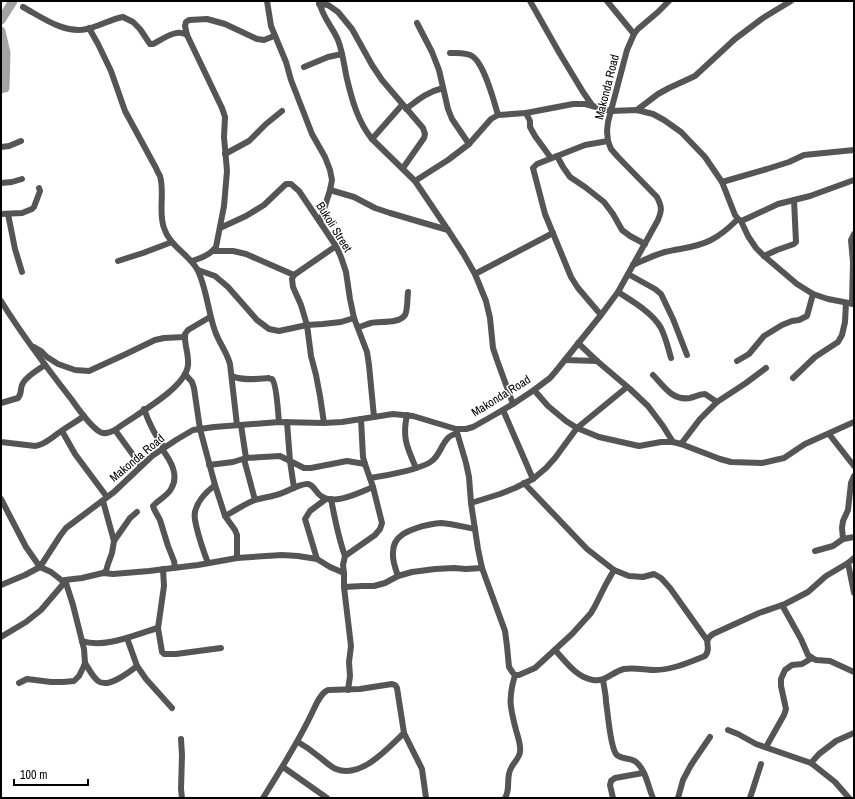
<svg xmlns="http://www.w3.org/2000/svg" width="855" height="799" viewBox="0 0 855 799" font-family="'Archivo Narrow',sans-serif">
	<style>
		.lines { fill: none; stroke-linecap: round; stroke-linejoin: round }
		.river { stroke: #a3a3a3; stroke-width: 9 }
		.street { stroke: #555; stroke-width: 6 }
		.labels { text-anchor: middle; dominant-baseline: central; stroke-width: 3; stroke-linejoin: round; paint-order: stroke }
		.street-label { font-size: 12px; fill: #000; stroke: #fff }
	</style>
	<rect width="100%" height="100%" fill="#fff"/>
	<g class="lines">
		<g class="river">
			<path d="M1 20 13 1"/>
			<path d="M1 31 6 53 5 88 1 89"/>
		</g>
		<g class="street">
			<path d="M267 1 271 26 286 62 291 80 312 134 325 157 330 170 332 180 330 190 320 222"/>
			<path d="M319 1C322 17 332 26 338 40 343 53 344 66 347 79 352 100 358 122 372 139L415 181 448 230 463 253 475 274 486 301 490 318 493 348 497 360 513 404"/>
			<path d="M530 1 560 54 583 92 592 105"/>
			<path d="M607 1 634 34"/>
			<path d="M319 4 328 5 338 12 352 29 372 65 382 80 423 128 425 134 424 138 403 168"/>
			<path d="M23 7C43 18 64 34 87 29 100 26 111 19 123 17L133 22 140 29 150 44H153C163 39 177 28 187 35L222 108 225 117 224 137 227 171 224 206 216 247C210 255 201 258 192 261"/>
			<path d="M417 23 432 52 439 70 448 109 452 119 469 144"/>
			<path d="M89 28 98 44 111 71 125 111 156 168C157 171 159 174 160 176 165 193 158 212 164 228 169 245 188 254 197 269 206 285 208 312 215 331 219 343 227 352 230 364L237 425"/>
			<path d="M187 35 185 26 186 22 189 20 207 19 225 24 257 39 264 40 274 36"/>
			<path d="M450 53C457 53 466 52 472 56 484 63 494 101 498 115"/>
			<path d="M304 67 328 57 342 54"/>
			<path d="M406 109C419 99 427 92 443 88"/>
			<path d="M637 110 658 94 669 88 695 76 735 39 763 18 791 1"/>
			<path d="M526 113 530 121V127L535 136 551 158"/>
			<path d="M372 139 402 105"/>
			<path d="M1 147 9 146 21 141"/>
			<path d="M225 154 249 141 266 124 282 111"/>
			<path d="M557 156 563 167 570 177 585 187 604 202 613 214 622 230 630 236 645 244"/>
			<path d="M415 181 448 160 469 144 491 119 498 115 526 113 573 104H585L611 111 637 110 653 114 664 120 681 132 705 157 722 182 735 215 738 219 741 221 748 218 778 204 810 196 854 180"/>
			<path d="M722 182 767 169 789 162 804 155 854 150"/>
			<path d="M1 183 12 182 22 179"/>
			<path d="M330 190 354 197 375 208 390 213 417 221 448 230"/>
			<path d="M1 214 22 213 32 209 34 207 40 191 39 188"/>
			<path d="M8 214 15 249 22 272"/>
			<path d="M741 221 748 236 756 248 764 256 797 284 813 294 828 299 854 304"/>
			<path d="M220 228 246 216 264 205 286 184H291L299 191 336 246 341 257 346 272 350 299 354 318 367 352 369 365 374 417"/>
			<path d="M213 251H233L246 254 294 275"/>
			<path d="M764 256 777 250 794 244 796 242 794 200"/>
			<path d="M118 261 143 253 172 242"/>
			<path d="M633 265C644 260 654 255 665 252 681 248 696 248 711 240 721 235 730 227 738 219"/>
			<path d="M198 270 215 276 228 287 257 320 269 329 279 331 307 325 323 324 341 322 354 318"/>
			<path d="M475 274 553 233"/>
			<path d="M628 274 655 289 661 294 673 319 687 355"/>
			<path d="M618 292C632 301 653 313 661 328 666 338 668 348 671 358"/>
			<path d="M1 301C22 335 47 368 72 400 79 410 90 426 100 432 105 435 110 432 115 430 133 416 186 389 188 365 189 354 184 344 185 334L188 330 210 317"/>
			<path d="M852 304 853 262 851 240 854 234"/>
			<path d="M601 315 578 288 571 277 545 214 533 168 537 164 585 145 608 141"/>
			<path d="M359 327C363 326 367 324 371 323 380 321 399 324 405 315 408 309 407 299 408 292"/>
			<path d="M578 343 597 361 630 389 648 406 663 426 673 442"/>
			<path d="M34 347 41 351 47 357 58 364 75 370 89 371 126 354 155 340 164 338 185 337"/>
			<path d="M565 360 597 361"/>
			<path d="M737 361 749 354 764 336 782 325 792 321 799 320 807 316 813 294"/>
			<path d="M185 374 192 382 194 388 200 429 215 485 225 516 235 530 237 535V558"/>
			<path d="M653 375C664 386 672 401 690 398 695 397 700 394 705 394L717 402"/>
			<path d="M232 376C242 381 258 379 269 378 270 379 271 379 272 379 277 384 278 414 279 422"/>
			<path d="M793 378 815 357 838 342 842 335 845 322 846 303"/>
			<path d="M534 390 548 406 566 421 577 428 599 437 639 446 661 442H673L681 444 720 459 731 462 762 463 784 458 805 444 854 422"/>
			<path d="M1 403 18 398C23 392 19 389 23 383 28 375 38 370 45 365"/>
			<path d="M144 409C149 423 155 436 164 447"/>
			<path d="M503 410 533 479"/>
			<path d="M407 415C402 438 407 447 416 468"/>
			<path d="M287 422 290 461 294 488"/>
			<path d="M324 423 320 396 316 375 311 356 307 325 301 305 293 287 292 279 294 275 336 246"/>
			<path d="M241 425 246 458"/>
			<path d="M456 429 466 463 469 477 471 503 478 549 482 568 505 631 507 646 509 667 513 673 515 675H519L535 668 572 634 591 613 595 606 606 584 614 570"/>
			<path d="M115 430 141 466"/>
			<path d="M62 431 75 454 107 497"/>
			<path d="M829 434 854 466"/>
			<path d="M1 442 35 446C45 445 52 437 60 432 68 426 76 422 84 416"/>
			<path d="M681 444 700 419 717 402 746 383 766 368"/>
			<path d="M162 449C170 460 180 475 171 489 168 495 160 499 155 504L153 506 154 509 160 520 168 546 174 561 175 567"/>
			<path d="M244 459 255 500"/>
			<path d="M209 465 233 462 246 458 280 456 304 468H311L347 461 365 464"/>
			<path d="M370 478C384 476 424 469 433 460 440 454 442 443 449 437 451 435 455 434 457 433"/>
			<path d="M524 483 587 549 614 570 629 576 643 577 654 574 661 578 670 588 707 640"/>
			<path d="M1 499 26 547 40 567 51 572 60 579 64 583 65 580 73 605 84 649 85 663 83 668 79 676 74 681 63 682H51L27 679 19 683"/>
			<path d="M331 499C335 519 338 537 345 556"/>
			<path d="M471 503 500 494 515 488 533 479 546 468 555 458 577 428 627 387"/>
			<path d="M225 516C235 511 244 504 255 500 264 497 273 497 282 493 288 491 301 483 308 484 314 485 316 493 321 496 334 506 360 492 373 487"/>
			<path d="M843 539 842 528 843 521 848 510 851 483 854 476"/>
			<path d="M114 541 130 518 137 512"/>
			<path d="M815 551 833 546 843 539 854 537"/>
			<path d="M317 559 305 519 310 511 326 499"/>
			<path d="M208 563C203 550 199 538 196 525 195 521 194 516 195 512 197 501 206 492 215 485"/>
			<path d="M848 563 854 593"/>
			<path d="M163 569 164 586 158 628 162 652 164 654H176L221 648"/>
			<path d="M103 573 106 571 108 564 112 553 114 541 103 501"/>
			<path d="M398 576C395 568 392 560 393 552 393 535 410 530 423 526 429 525 435 523 441 523 453 524 464 527 475 529"/>
			<path d="M65 580 82 578 103 573 113 574 149 571 198 565 237 558 282 555 298 556 317 559 330 567 344 573"/>
			<path d="M1 585 25 575 40 567 60 536 66 528 114 492 152 456 176 440 193 430 214 427 279 422 324 423 342 422 393 414 413 416 456 429H466L473 427 489 418 513 404 534 390 550 378 556 371 601 315 618 292 658 220C662 210 662 207 657 197L618 157 611 149 608 141 607 131 608 122 627 50 634 34 638 29 658 12 669 1"/>
			<path d="M344 587 362 586H374L385 583 398 576 412 572 435 569 454 568 466 569 482 568"/>
			<path d="M782 605 801 639 808 655 812 658 816 660 830 661 854 672"/>
			<path d="M1 637 26 622 41 610 64 583"/>
			<path d="M127 638 137 666 146 679 172 708"/>
			<path d="M82 641C105 649 136 634 158 628"/>
			<path d="M555 650C565 661 577 678 593 680 606 682 612 672 624 669 634 667 645 670 655 670 672 670 690 662 705 656 713 647 701 642 713 634L759 613 785 604 808 592 826 576 848 563 854 558"/>
			<path d="M85 663C89 669 92 676 98 681 108 689 129 672 137 666"/>
			<path d="M603 680C604 687 606 695 606 702 608 713 610 746 616 754 620 760 630 757 636 762 646 770 648 787 653 798"/>
			<path d="M348 690 350 676 349 662 351 646 344 587V573L343 565 345 556 375 535 380 529 382 523 373 487 365 464 363 457 361 419"/>
			<path d="M728 730 738 734 756 744 811 763 835 782 849 798"/>
			<path d="M181 739 182 755 181 789 182 798"/>
			<path d="M298 742C305 746 312 751 318 756 324 760 329 766 336 769 361 779 387 749 404 733"/>
			<path d="M766 747 784 715 786 709 781 686V679L785 670 792 665 802 664 812 658"/>
			<path d="M811 763 819 754 836 741 854 733"/>
			<path d="M283 767 327 798"/>
			<path d="M263 798C280 771 297 744 311 715 315 707 320 693 328 690L360 689 392 684 395 685 397 688 404 733 422 769 426 798"/>
			<path d="M505 798C510 790 507 782 509 774 510 765 519 760 520 752 521 745 518 737 516 730 510 707 508 699 515 675"/>
			<path d="M613 798 610 785 611 781 615 778 643 773"/>
			<path d="M678 798 683 780 691 765 710 737"/>
			<path d="M750 798 761 764"/>
		</g>
	</g>
	<g class="labels">
		<g class="street-label">
			<text transform="translate(607 87) rotate(-76)">Makonda Road</text>
			<text transform="translate(334 227) rotate(58)">Bukoli Street</text>
			<text transform="translate(501 396) rotate(-32)">Makonda Road</text>
			<text transform="translate(137 458) rotate(-40)">Makonda Road</text>
		</g>
	</g>
	<rect width="855" height="799" fill="none" stroke="#000000" stroke-width="4"/>
	<path d="M14 779v6h74v-6" fill="none" stroke="#000000" stroke-width="2"/>
	<text x="20" y="779" font-size="12" fill="#000000" stroke="#ffffff" stroke-width="3" paint-order="stroke">100 m</text>
</svg>
